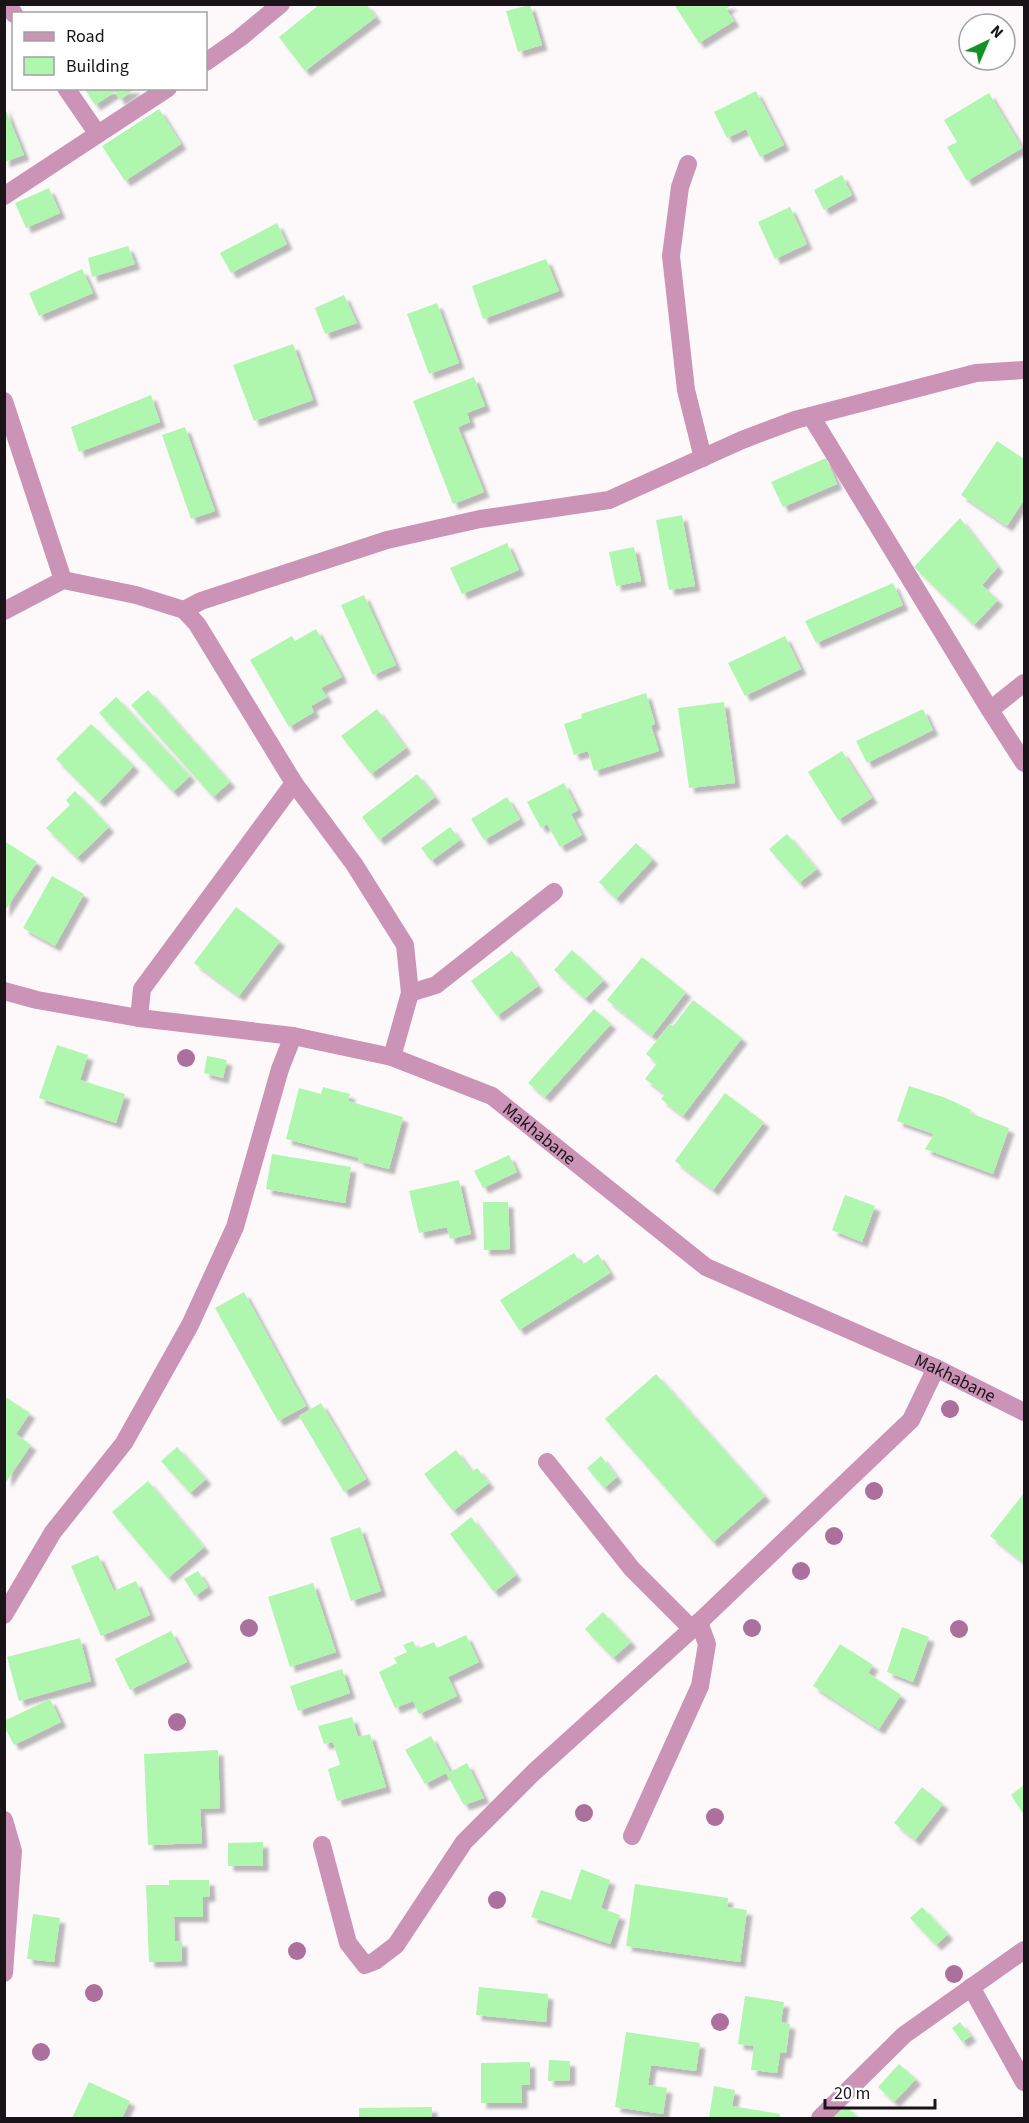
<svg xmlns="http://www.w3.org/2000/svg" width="1029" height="2123" viewBox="0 0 1029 2123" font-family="'Source Sans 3',sans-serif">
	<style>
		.building { fill: #aff6ae; filter: url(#shadow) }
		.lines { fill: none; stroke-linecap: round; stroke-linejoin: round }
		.minor { stroke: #cb93b6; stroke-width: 18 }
		.tree { fill: #ac709d }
		.labels { text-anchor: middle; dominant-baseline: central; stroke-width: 4.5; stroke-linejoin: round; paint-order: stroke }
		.street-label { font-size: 18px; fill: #1a1418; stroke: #fff }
	</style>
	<defs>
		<filter id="shadow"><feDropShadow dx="5.5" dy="5.5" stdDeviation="1.5" flood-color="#0004"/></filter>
	</defs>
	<rect width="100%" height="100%" fill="#fdf9fb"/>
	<g class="building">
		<path d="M320 4H366L376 17 305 71 279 37Z"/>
		<path d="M674 4H732L726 9 734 21 699 43Z"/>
		<path d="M530 5 542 45 518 52 506 11Z"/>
		<path d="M84 88H136L120 100 115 92 95 105Z"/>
		<path d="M756 91 784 145 760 157 746 129 727 138 714 112Z"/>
		<path d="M989 93 1022 148 967 181 947 147 957 142 944 120Z"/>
		<path d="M4 106 24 155 4 162Z"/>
		<path d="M159 109 181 144 125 181 102 146Z"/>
		<path d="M842 175 852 195 824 210 814 190Z"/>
		<path d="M49 188 60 213 26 228 15 203Z"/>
		<path d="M790 207 807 244 775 259 758 222Z"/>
		<path d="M277 223 287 244 231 273 220 253Z"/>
		<path d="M128 246 135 264 92 277 88 258Z"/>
		<path d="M546 259 559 291 483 319 472 286Z"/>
		<path d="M82 269 93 293 39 316 29 293Z"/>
		<path d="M344 295 357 323 325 334 315 308Z"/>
		<path d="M437 303 459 363 429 374 407 314Z"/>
		<path d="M293 344 313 400 254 421 233 365Z"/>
		<path d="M474 377 485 406 467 413 470 422 458 427 484 492 453 504 413 401Z"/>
		<path d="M151 395 160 422 79 452 71 427Z"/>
		<path d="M185 427 215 511 191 519 162 435Z"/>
		<path d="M997 441 1024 459V500L1007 526 961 495Z"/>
		<path d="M826 458 837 484 783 507 771 482Z"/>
		<path d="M682 515 695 586 669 590 656 520Z"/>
		<path d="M960 518 998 567 982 585 998 600 974 625 914 567Z"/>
		<path d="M507 543 519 570 462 594 450 568Z"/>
		<path d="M634 547 641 581 616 586 609 552Z"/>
		<path d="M893 583 903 605 816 643 805 621Z"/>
		<path d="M364 595 396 665 373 675 341 605Z"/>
		<path d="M316 629 342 677 321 688 327 697 311 706 314 712 289 727 250 660 292 636 295 641Z"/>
		<path d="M785 636 801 669 745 696 728 663Z"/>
		<path d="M148 690 230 782 213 797 131 705Z"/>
		<path d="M646 693 655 724 651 726 659 751 594 771 588 751 574 755 564 724 582 718 581 714Z"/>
		<path d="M116 697 190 776 173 792 99 713Z"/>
		<path d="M724 702 735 783 689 788 678 708Z"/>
		<path d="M377 709 406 748 371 774 341 736Z"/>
		<path d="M923 709 933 730 867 763 856 741Z"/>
		<path d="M91 724 134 766 99 802 56 759Z"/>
		<path d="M842 751 872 798 838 820 808 772Z"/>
		<path d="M417 774 435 797 379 840 362 817Z"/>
		<path d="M564 783 578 810 571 814 582 835 560 847 547 824 541 828 527 802Z"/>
		<path d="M75 791 109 827 77 858 46 828 70 805 66 800Z"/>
		<path d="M507 797 520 819 484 840 471 819Z"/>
		<path d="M450 827 460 840 431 861 421 848Z"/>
		<path d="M787 834 817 869 799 883 769 849Z"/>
		<path d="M4 841 37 862 4 912Z"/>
		<path d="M636 843 653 859 616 899 599 882Z"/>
		<path d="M52 876 84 894 55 946 23 928Z"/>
		<path d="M236 907 280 941 239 996 194 963Z"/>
		<path d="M572 950 604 980 585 999 554 970Z"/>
		<path d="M512 951 538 986 497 1016 471 981Z"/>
		<path d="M642 957 686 992 652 1036 607 1000Z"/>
		<path d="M693 1000 742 1038 683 1116 661 1099 665 1094 645 1079 657 1063 646 1054 670 1024 673 1026Z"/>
		<path d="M594 1009 611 1024 545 1097 528 1083Z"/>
		<path d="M57 1045 88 1055 80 1080 125 1094 116 1123 39 1098Z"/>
		<path d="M207 1056 227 1060 223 1078 204 1073Z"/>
		<path d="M909 1086 946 1098 971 1110 970 1113 1009 1128 993 1174 925 1149 934 1134 897 1121Z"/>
		<path d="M323 1087 350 1094 348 1101 403 1117 389 1169 358 1161 359 1158 286 1139 299 1088 321 1094Z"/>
		<path d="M725 1093 764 1122 713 1190 675 1161Z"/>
		<path d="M272 1154 351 1167 345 1203 266 1189Z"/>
		<path d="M509 1155 517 1172 483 1188 474 1171Z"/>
		<path d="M459 1180 471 1234 450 1239 447 1227 419 1233 409 1191Z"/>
		<path d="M845 1195 875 1206 862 1242 832 1230Z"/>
		<path d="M483 1202H508L510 1249 484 1250Z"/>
		<path d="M574 1253 582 1265 598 1254 610 1273 519 1330 500 1300Z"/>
		<path d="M244 1292 306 1406 278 1421 215 1308Z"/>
		<path d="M656 1374 765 1496 713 1542 605 1419Z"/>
		<path d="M4 1396 30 1413 16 1434 31 1445 6 1482Z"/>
		<path d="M321 1403 366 1479 344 1492 299 1416Z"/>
		<path d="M177 1447 206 1479 190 1493 161 1461Z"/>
		<path d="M456 1450 472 1472 477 1468 489 1483 453 1511 424 1474Z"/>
		<path d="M601 1456 617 1477 604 1488 587 1468Z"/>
		<path d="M148 1481 204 1547 168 1578 112 1512Z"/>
		<path d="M1024 1493V1563L990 1536Z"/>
		<path d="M471 1517 516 1575 494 1592 450 1534Z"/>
		<path d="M360 1527 381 1591 351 1601 330 1538Z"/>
		<path d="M98 1555 114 1591 136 1581 150 1615 101 1636 71 1566Z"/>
		<path d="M198 1571 208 1587 195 1596 184 1579Z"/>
		<path d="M313 1583 336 1652 290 1667 268 1597Z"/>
		<path d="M603 1612 631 1642 613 1658 585 1629Z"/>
		<path d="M902 1627 929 1637 913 1682 887 1672Z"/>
		<path d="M171 1631 187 1662 130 1690 115 1659Z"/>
		<path d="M466 1635 479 1662 448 1677 457 1696 419 1714 413 1701 395 1708 379 1672 397 1663 394 1658 407 1652 403 1645 413 1641 417 1649 434 1642 437 1648Z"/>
		<path d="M80 1638 91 1681 19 1701 7 1657Z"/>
		<path d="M840 1644 873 1665 868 1673 901 1695 879 1729 813 1686Z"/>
		<path d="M342 1669 350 1693 298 1711 290 1686Z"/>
		<path d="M50 1699 61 1722 14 1745 4 1726V1721Z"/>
		<path d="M352 1717 358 1737 370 1734 386 1787 337 1801 328 1769 340 1765 333 1742 324 1744 318 1726Z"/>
		<path d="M431 1736 450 1772 467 1763 484 1798 464 1805 446 1773 425 1784 405 1750Z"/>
		<path d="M218 1750 220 1808 200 1809 202 1843 148 1845 144 1754Z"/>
		<path d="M1024 1785V1815L1011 1795Z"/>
		<path d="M922 1787 943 1804 915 1840 894 1823Z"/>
		<path d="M263 1842V1866H228V1843Z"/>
		<path d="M581 1869 610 1880 601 1908 620 1915 610 1944 531 1917 541 1890 571 1900Z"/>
		<path d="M169 1880H209L210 1896 203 1897V1917H174L175 1941H182V1961L149 1962 146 1885H169Z"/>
		<path d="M635 1884 728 1898 727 1907 747 1910 740 1962 626 1946Z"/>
		<path d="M922 1907 948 1934 936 1945 910 1918Z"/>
		<path d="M33 1914 60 1918 54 1962 27 1959Z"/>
		<path d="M479 1987 548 1994 546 2022 476 2015Z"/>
		<path d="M745 1996 784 2002 781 2022 790 2024 786 2053H780L777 2073 751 2070 754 2046 738 2044Z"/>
		<path d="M960 2022 971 2036 962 2042 952 2028Z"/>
		<path d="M626 2032 700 2043 696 2071 651 2065 648 2085 667 2088 663 2114 615 2107Z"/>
		<path d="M549 2060 570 2061V2080L548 2081Z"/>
		<path d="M530 2062V2085H522V2103H481V2063Z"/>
		<path d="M899 2064 916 2079 894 2102 878 2087Z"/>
		<path d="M89 2082 130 2101 122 2118H72Z"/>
		<path d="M714 2086 735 2090 732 2106 780 2114 779 2118H709Z"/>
		<path d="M846 2106 858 2118H833Z"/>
		<path d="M432 2107V2118H359V2108Z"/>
	</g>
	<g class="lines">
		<g class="minor">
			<path d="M8 4 14 14"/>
			<path d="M206 62 240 38 281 4"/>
			<path d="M66 88 97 133"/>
			<path d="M688 164 680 187 671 256 686 390 703 458"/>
			<path d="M4 196 168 88"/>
			<path d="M4 401 63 580"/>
			<path d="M811 416 990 710 1024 763"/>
			<path d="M184 610 197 624 294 783 354 864 405 945 410 993 392 1057"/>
			<path d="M4 611 63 580 136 595 184 610 201 601 387 540 480 519 609 500 742 440 795 420 976 373 1024 370"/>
			<path d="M990 710 1024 683"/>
			<path id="s1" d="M4 991 37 1000 139 1018 293 1036 392 1057 492 1096 706 1267 936 1368 1024 1412"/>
			<path d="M410 993 436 985 554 892"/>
			<path d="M139 1018 142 989 294 783"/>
			<path d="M547 1462 632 1569 692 1629"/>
			<path d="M4 1615 53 1532 124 1443 190 1325 235 1227 280 1069 293 1036"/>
			<path d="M4 1820 13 1851 4 1973"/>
			<path d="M632 1836 700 1686 707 1644 699 1622"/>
			<path d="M322 1845 348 1943 365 1965 375 1961 396 1945 464 1842 534 1772 692 1629 911 1420 936 1368"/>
			<path d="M971 1987 1024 2082"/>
			<path d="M820 2118 904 2035 1024 1950"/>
		</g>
	</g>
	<g class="tree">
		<circle cx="186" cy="1058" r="9"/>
		<circle cx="950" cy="1409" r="9"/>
		<circle cx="874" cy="1491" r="9"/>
		<circle cx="834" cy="1536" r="9"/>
		<circle cx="801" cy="1571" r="9"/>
		<circle cx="249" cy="1628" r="9"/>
		<circle cx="752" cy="1628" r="9"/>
		<circle cx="959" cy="1629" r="9"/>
		<circle cx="177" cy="1722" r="9"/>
		<circle cx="584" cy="1813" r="9"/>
		<circle cx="715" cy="1817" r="9"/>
		<circle cx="497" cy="1900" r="9"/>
		<circle cx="297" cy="1951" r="9"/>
		<circle cx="954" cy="1974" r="9"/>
		<circle cx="94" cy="1993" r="9"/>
		<circle cx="720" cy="2022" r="9"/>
		<circle cx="41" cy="2052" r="9"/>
	</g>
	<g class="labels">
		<g class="street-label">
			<text stroke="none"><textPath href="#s1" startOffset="562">Makhabane</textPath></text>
			<text stroke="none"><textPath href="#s1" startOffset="1048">Makhabane</textPath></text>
		</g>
	</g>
	<rect width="1029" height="2123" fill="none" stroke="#1a1418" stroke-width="12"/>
	<rect x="12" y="12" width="195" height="78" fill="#ffffff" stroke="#a3a1a3" stroke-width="1.5"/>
	<rect x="24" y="32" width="30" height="9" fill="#cb93b6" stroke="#a3a1a3" stroke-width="1.5"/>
	<text x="66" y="42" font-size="18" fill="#1a1418">Road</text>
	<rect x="24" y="57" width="30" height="18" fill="#aff6ae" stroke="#a3a1a3" stroke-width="1.5"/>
	<text x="66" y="72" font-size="18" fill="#1a1418">Building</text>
	<g transform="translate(987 42) rotate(44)"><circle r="28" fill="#ffffff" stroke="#a3a1a3" stroke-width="1.5"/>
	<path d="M0-4.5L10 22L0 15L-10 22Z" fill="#119326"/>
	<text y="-9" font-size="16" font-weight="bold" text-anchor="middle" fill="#1a1418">N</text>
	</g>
	<path d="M825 2099v9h110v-9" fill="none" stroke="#1a1418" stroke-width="3"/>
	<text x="834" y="2099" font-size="18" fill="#1a1418" stroke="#ffffff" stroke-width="4.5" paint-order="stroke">20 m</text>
</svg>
